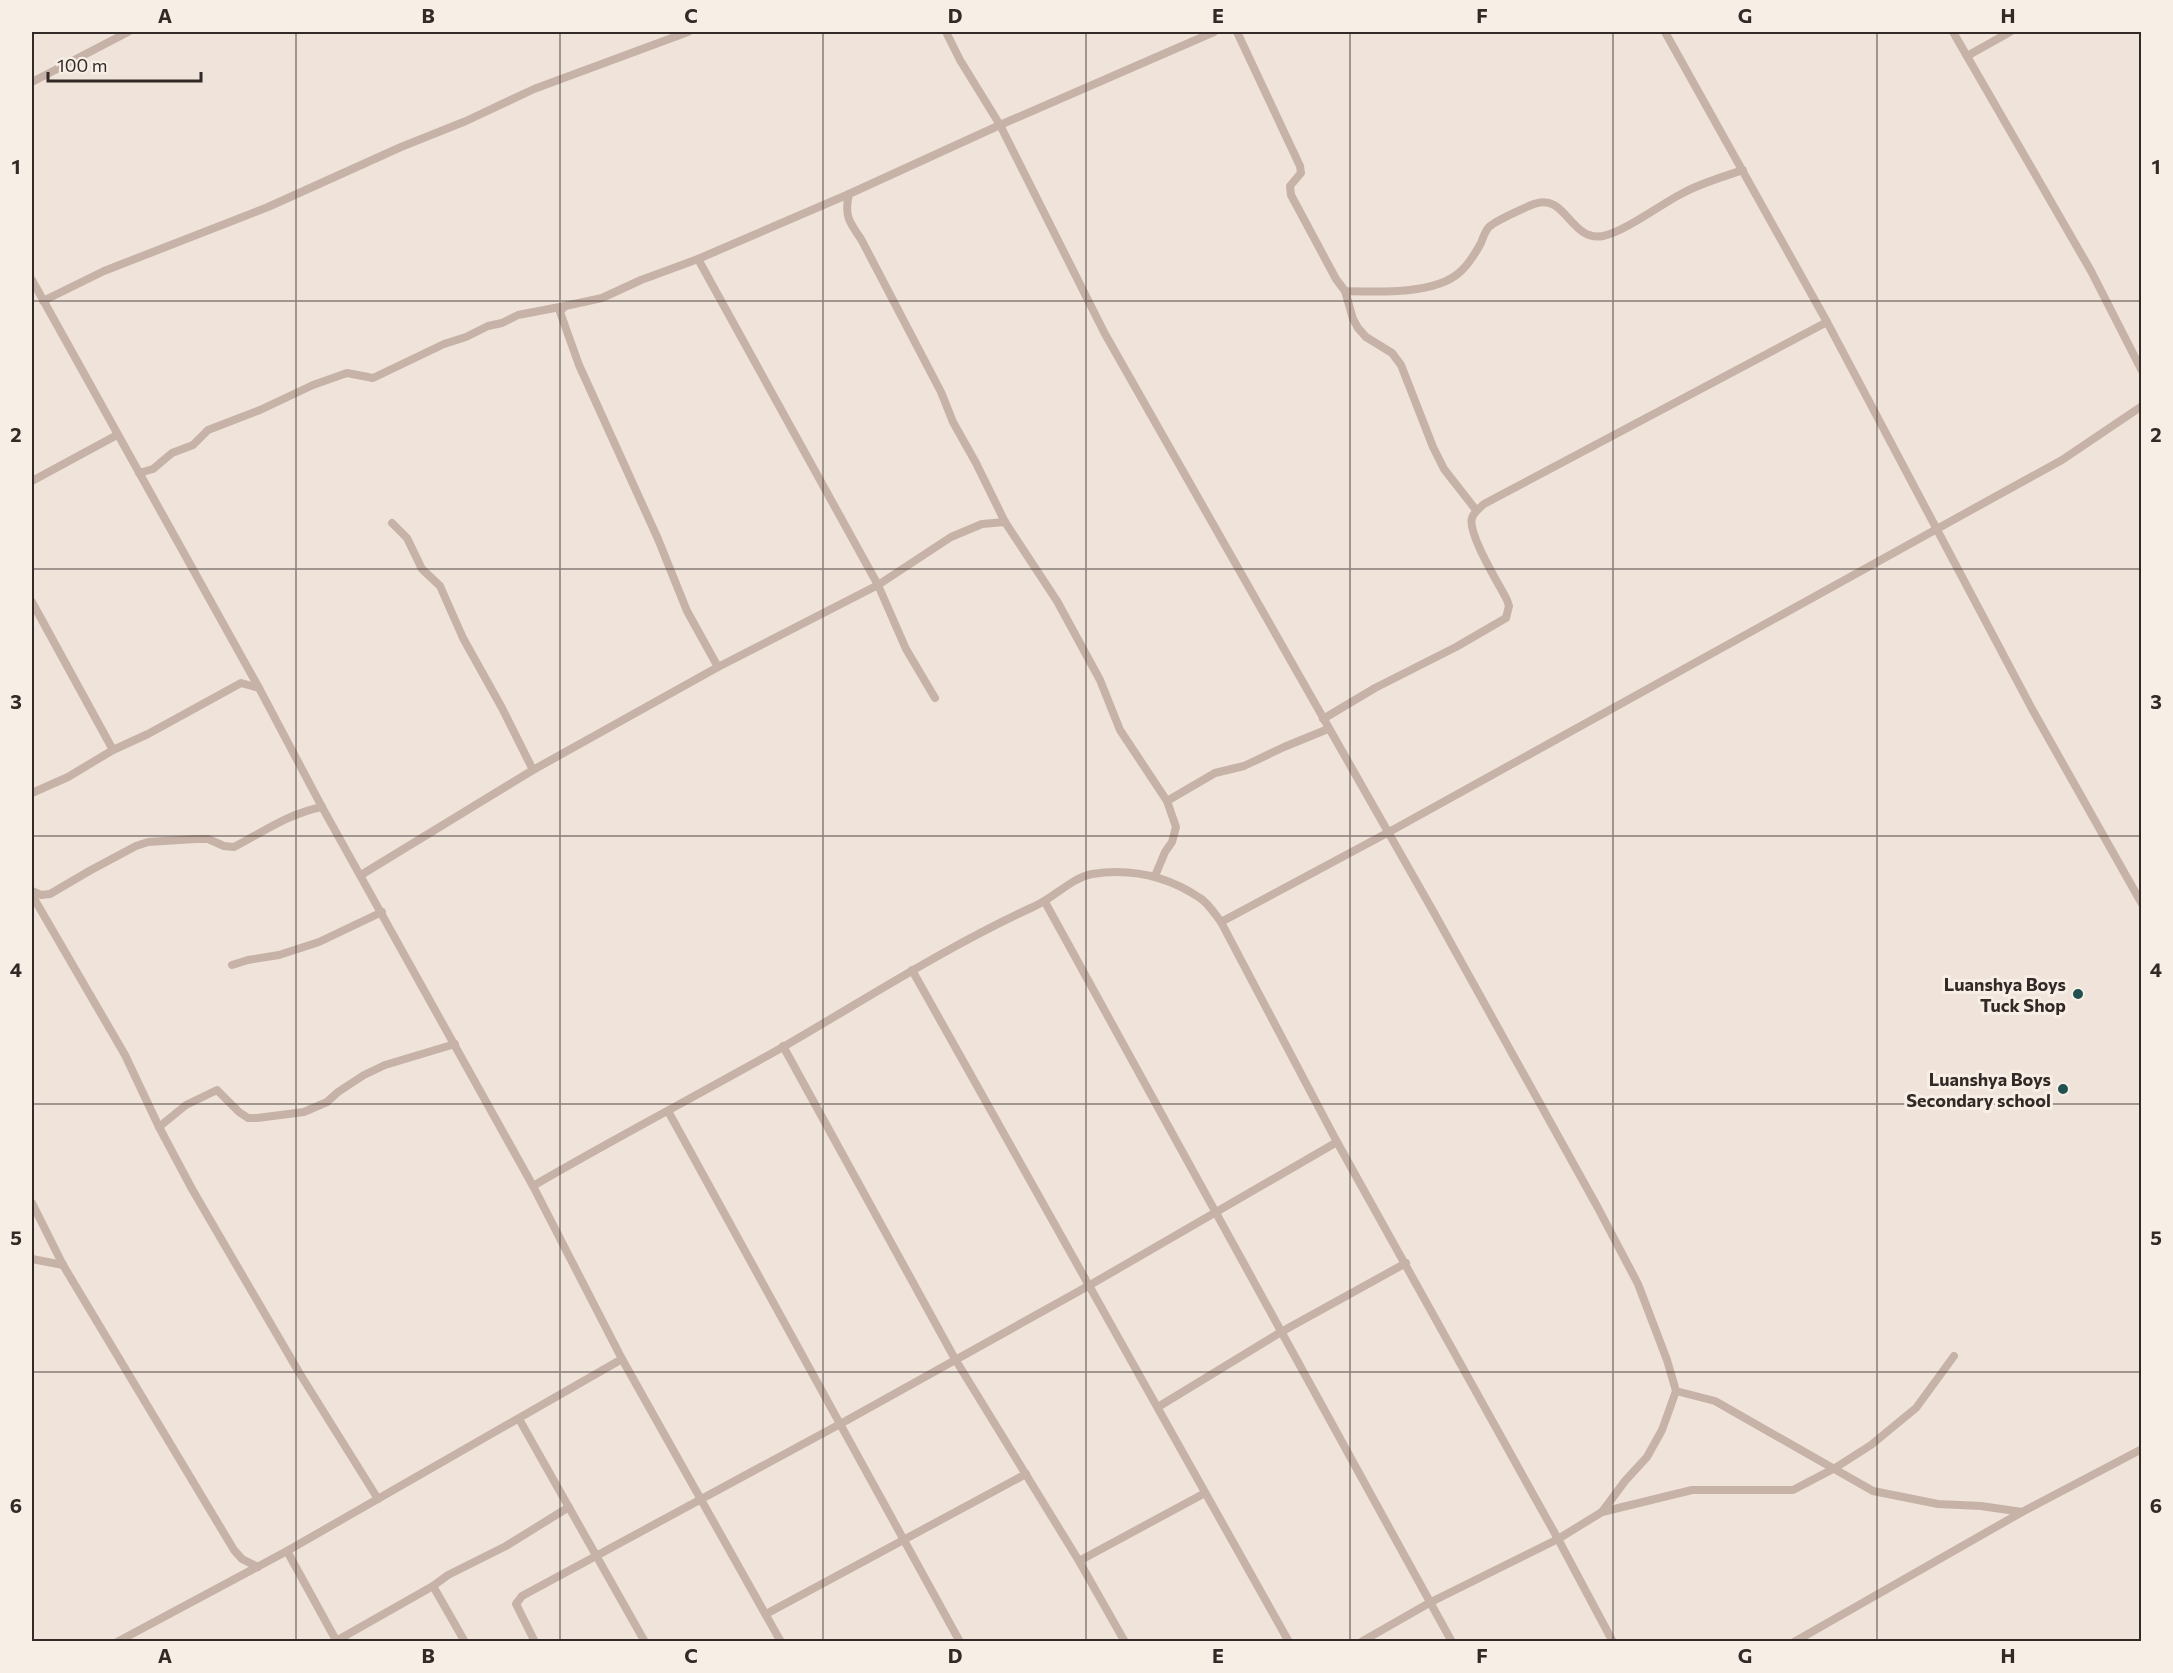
<svg xmlns="http://www.w3.org/2000/svg" width="2173" height="1673" viewBox="0 0 2173 1673" font-family="Commissioner,sans-serif">
	<style>
		.lines { fill: none; stroke-linecap: round; stroke-linejoin: round }
		.minor { stroke: #c6b2a7; stroke-width: 8 }
		.grid { fill: none; stroke: #332a27; stroke-width: 1.5; stroke-opacity: 0.55 }
		.poi-dot { fill: #20514f; stroke: #f7eee6; stroke-width: 2 }
		.labels { text-anchor: middle; dominant-baseline: central; stroke-width: 6; stroke-linejoin: round; paint-order: stroke }
		.poi-label { font-size: 18px; font-weight: bold; fill: #332a27; stroke: #f7eee6; text-anchor: end }
		.neatline { fill: none; stroke: #332a27; stroke-width: 2 }
		.grid-label { font-size: 20px; text-anchor: middle; font-weight: bold; fill: #332a27 }
	</style>
	<rect width="100%" height="100%" fill="#efe3da"/>
	<g class="lines">
		<g class="minor">
			<path d="M946 32 960 60 1000 125 1105 334 1433 911 1598 1208 1638 1284 1667 1360 1676 1391 1715 1401 1873 1491 1938 1504 1981 1506 2022 1512"/>
			<path d="M1237 32 1300 166 1301 173 1290 186 1291 195 1336 279 1345 291 1353 319 1358 328 1366 337 1392 353 1401 365 1433 447 1444 469 1476 510"/>
			<path d="M1665 32 1827 322 2032 709 2142 904"/>
			<path d="M1953 32 2091 271 2142 371"/>
			<path d="M1967 56 2010 32"/>
			<path d="M32 82 128 32"/>
			<path d="M849 194C844 215 849 222 861 239L941 392 953 422 976 463 1005 522 1057 601 1100 680 1120 730 1167 801 1176 827 1172 842 1165 852 1155 876"/>
			<path d="M698 259 878 585 906 649 935 698"/>
			<path d="M32 280 259 688"/>
			<path d="M1345 291C1377 292 1435 295 1460 272 1469 264 1475 254 1481 243 1483 238 1485 231 1489 227 1495 221 1526 207 1534 204 1566 192 1570 242 1603 236 1626 231 1661 204 1683 193 1701 183 1723 177 1743 170"/>
			<path d="M43 301 104 271 268 207 401 147 466 121 534 89 688 32"/>
			<path d="M139 473 153 469 172 453 193 445 208 430 260 410 313 385 347 373 373 378 444 344 466 337 488 326 502 323 518 315 565 306"/>
			<path d="M32 481 117 435"/>
			<path d="M392 523 407 538 422 569 440 586 463 638 502 708 533 770"/>
			<path d="M32 602 113 750"/>
			<path d="M718 667 687 611 658 539 579 365 560 312 565 306 602 298 641 280 698 259 849 194 1000 125 1214 32"/>
			<path d="M1323 719 1375 688 1456 647 1506 618 1509 606 1507 600C1499 584 1467 533 1472 518 1474 512 1479 508 1484 504L1827 322"/>
			<path d="M32 793 68 777 113 750 148 734 241 683 259 688 322 807 533 1186 622 1359 781 1642"/>
			<path d="M1167 801 1215 773 1244 766 1284 747 1328 729"/>
			<path d="M361 875 533 770 718 667 878 585 951 537 982 524 1005 522"/>
			<path d="M32 891 41 895 50 894 91 870 136 846 148 842 196 839H208L224 846 234 847C263 832 290 813 322 807"/>
			<path d="M32 895 125 1055 159 1127 192 1189 300 1374 378 1499"/>
			<path d="M1045 902 1452 1642"/>
			<path d="M1221 922 1389 832 1982 504 2062 460 2142 406"/>
			<path d="M232 965 248 960 279 955 319 942 382 912"/>
			<path d="M912 970 1289 1642"/>
			<path d="M783 1046 955 1359 1079 1561 1125 1642"/>
			<path d="M668 1111 960 1642"/>
			<path d="M159 1127 186 1105 217 1090 239 1112 248 1118H257L304 1112 327 1102 338 1092 364 1075 385 1065 455 1044"/>
			<path d="M533 1186C615 1138 700 1094 783 1047 866 999 946 947 1033 907 1053 899 1071 878 1092 874 1131 868 1167 876 1200 898 1208 903 1215 914 1221 922L1337 1142 1558 1539 1613 1642"/>
			<path d="M32 1203 63 1265 234 1550 242 1559 258 1567"/>
			<path d="M32 1259 63 1265"/>
			<path d="M1158 1407 1281 1332 1406 1263"/>
			<path d="M519 1419 645 1642"/>
			<path d="M1602 1512 1692 1490H1793L1835 1468 1871 1445 1916 1408 1954 1356"/>
			<path d="M287 1551 622 1359"/>
			<path d="M1079 1561 1205 1493"/>
			<path d="M433 1586 465 1642"/>
			<path d="M766 1614 1026 1474"/>
			<path d="M336 1641 433 1586 448 1575 506 1546 569 1507"/>
			<path d="M117 1642 287 1551 337 1642"/>
			<path d="M535 1642 516 1604 522 1596 842 1423 1090 1285 1337 1142"/>
			<path d="M1361 1642 1431 1602 1558 1539 1602 1512 1625 1481 1647 1457 1662 1430 1676 1391"/>
			<path d="M1794 1642 2022 1512 2142 1449"/>
		</g>
	</g>
	<path class="grid" d="M296 32V1642M560 32V1642M823 32V1642M1086 32V1642M1350 32V1642M1613 32V1642M1877 32V1642M32 301H2142M32 569H2142M32 836H2142M32 1104H2142M32 1372H2142"/>
	<g class="poi-dot">
		<circle cx="2078" cy="994" r="6"/>
		<circle cx="2063" cy="1089" r="6"/>
	</g>
	<g class="labels">
		<g class="poi-label">
			<text x="2066" y="984">Luanshya Boys<tspan x="2066" dy="21">Tuck Shop</tspan></text>
			<text x="2051" y="1079">Luanshya Boys<tspan x="2051" dy="21">Secondary school</tspan></text>
		</g>
	</g>
	<rect width="2173" height="1673" fill="none" stroke="#f7eee6" stroke-width="66"/>
	<path d="M48 72v9h153v-9" fill="none" stroke="#332a27" stroke-width="3"/>
	<text x="57" y="72" font-size="18" fill="#332a27" stroke="#f7eee6" stroke-width="4.5" paint-order="stroke">100 m</text>
	<rect x="33" y="33" width="2107" height="1607" class="neatline"/>
	<g class="grid-label">
		<text x="165" y="23">A</text>
		<text x="428" y="23">B</text>
		<text x="691" y="23">C</text>
		<text x="955" y="23">D</text>
		<text x="1218" y="23">E</text>
		<text x="1482" y="23">F</text>
		<text x="1745" y="23">G</text>
		<text x="2008" y="23">H</text>
		<text x="16" y="174">1</text>
		<text x="2156" y="174">1</text>
		<text x="16" y="442">2</text>
		<text x="2156" y="442">2</text>
		<text x="16" y="709">3</text>
		<text x="2156" y="709">3</text>
		<text x="16" y="977">4</text>
		<text x="2156" y="977">4</text>
		<text x="16" y="1245">5</text>
		<text x="2156" y="1245">5</text>
		<text x="16" y="1513">6</text>
		<text x="2156" y="1513">6</text>
		<text x="165" y="1663">A</text>
		<text x="428" y="1663">B</text>
		<text x="691" y="1663">C</text>
		<text x="955" y="1663">D</text>
		<text x="1218" y="1663">E</text>
		<text x="1482" y="1663">F</text>
		<text x="1745" y="1663">G</text>
		<text x="2008" y="1663">H</text>
	</g>
</svg>
